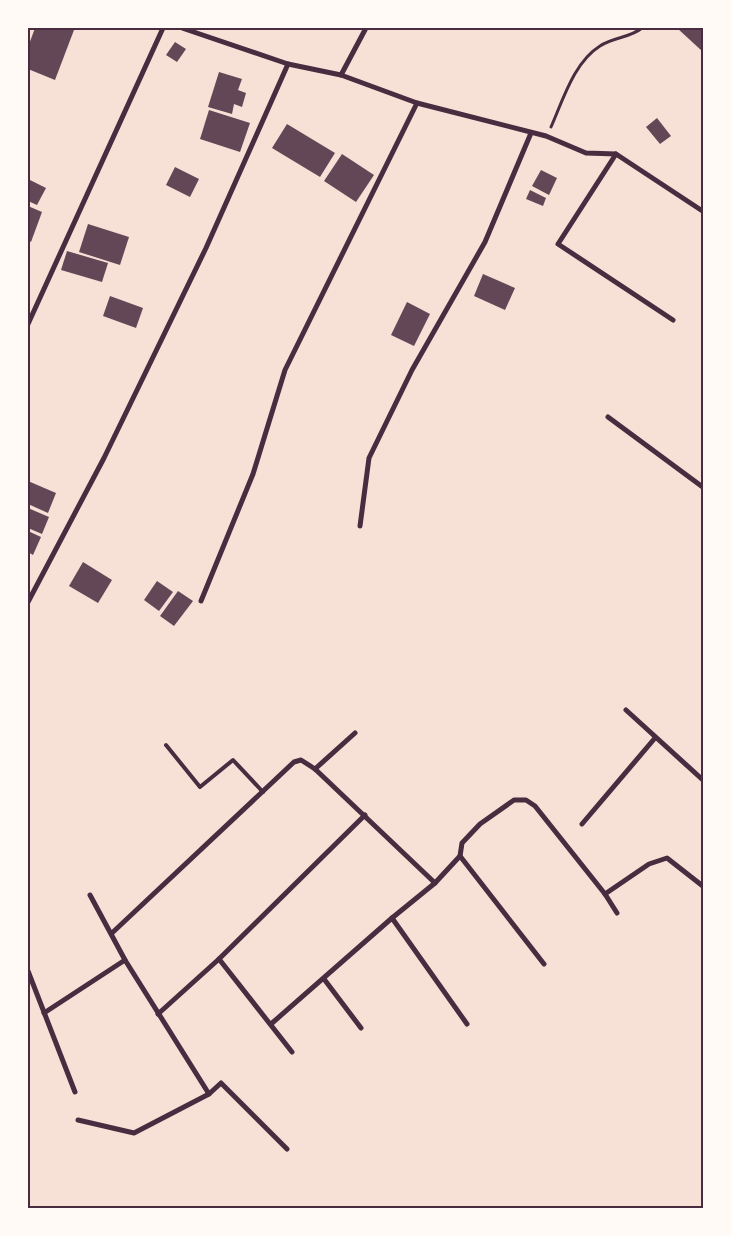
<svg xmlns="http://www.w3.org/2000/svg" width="731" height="1236" viewBox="0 0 731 1236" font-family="'Open Sans',sans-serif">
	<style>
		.building { fill: #644757 }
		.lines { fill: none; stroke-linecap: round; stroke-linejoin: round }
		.path { stroke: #4a2c40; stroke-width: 3 }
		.service { stroke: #4a2c40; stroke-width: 4 }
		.minor { stroke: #4a2c40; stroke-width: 5 }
		.neatline { fill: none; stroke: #4a2c40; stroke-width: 2 }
	</style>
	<rect width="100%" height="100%" fill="#f7e1d7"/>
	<g class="building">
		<path d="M35 28H67L74 30 55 80 28 69V47Z"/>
		<path d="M677 28H704V49L702 51Z"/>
		<path d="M175 42 186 49 177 62 166 55Z"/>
		<path d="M219 72 242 79 238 90 246 93 242 107 234 104 232 114 208 107Z"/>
		<path d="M209 110 250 123 240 152 200 139Z"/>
		<path d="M657 118 671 136 660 144 646 127Z"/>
		<path d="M287 124 335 153 320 177 272 148Z"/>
		<path d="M342 154 374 175 356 202 324 181Z"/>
		<path d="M175 167 199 179 190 197 166 185Z"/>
		<path d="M541 170 557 178 549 195 532 186Z"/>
		<path d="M28 179 46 188 37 205 28 201Z"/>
		<path d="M530 190 546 198 543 206 526 199Z"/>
		<path d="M28 206 42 212 31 242 28 240Z"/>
		<path d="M88 224 129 237 120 265 79 252Z"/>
		<path d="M67 251 108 263 102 282 61 270Z"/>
		<path d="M483 274 515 288 505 310 474 296Z"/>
		<path d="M110 296 143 308 136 328 103 316Z"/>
		<path d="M407 302 430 314 414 346 391 335Z"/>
		<path d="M28 481 56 493 48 513 28 504Z"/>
		<path d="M28 508 49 517 42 534 28 528Z"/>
		<path d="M28 531 41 537 33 555 28 552Z"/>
		<path d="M83 562 112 580 98 603 69 586Z"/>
		<path d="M157 581 173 592 159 611 144 600Z"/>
		<path d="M178 591 193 601 174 626 160 616Z"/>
	</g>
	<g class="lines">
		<path class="path" d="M551 127C563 100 574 62 600 46 613 37 630 38 642 28"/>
		<path class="service" d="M166 745 200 787 233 760 263 792"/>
		<g class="minor">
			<path d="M182 28 288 64 341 75 417 103 546 136 586 153 616 154 704 212"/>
			<path d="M341 75 366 28"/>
			<path d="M616 154 558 244 673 320"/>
			<path d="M28 324 163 28"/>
			<path d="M608 417 704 488"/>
			<path d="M360 526 369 458 412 370 485 242 531 133"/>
			<path d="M201 601 253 474 285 370 417 103"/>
			<path d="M28 602 104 458 206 248 288 64"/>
			<path d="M626 710 704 781"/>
			<path d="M315 769 355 733"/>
			<path d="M582 824 655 738"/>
			<path d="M460 856 544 964"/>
			<path d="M605 894 649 864 667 858 704 887"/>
			<path d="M90 895 125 960 209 1094"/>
			<path d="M392 918 435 883 460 856 462 843 480 824 514 800H526L535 806 605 894 617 913"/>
			<path d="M112 933 294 762 301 760 315 769 435 883"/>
			<path d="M219 959 292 1052"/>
			<path d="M28 971 75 1092"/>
			<path d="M324 979 361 1028"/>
			<path d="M44 1013 125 960"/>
			<path d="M158 1014 219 959 365 815"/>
			<path d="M271 1024 392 918 467 1024"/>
			<path d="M78 1120 134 1133 209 1094 221 1083 287 1149"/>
		</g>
	</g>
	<rect width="731" height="1236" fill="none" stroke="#fffaf5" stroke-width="58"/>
	<rect x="29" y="29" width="673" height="1178" class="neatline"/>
</svg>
